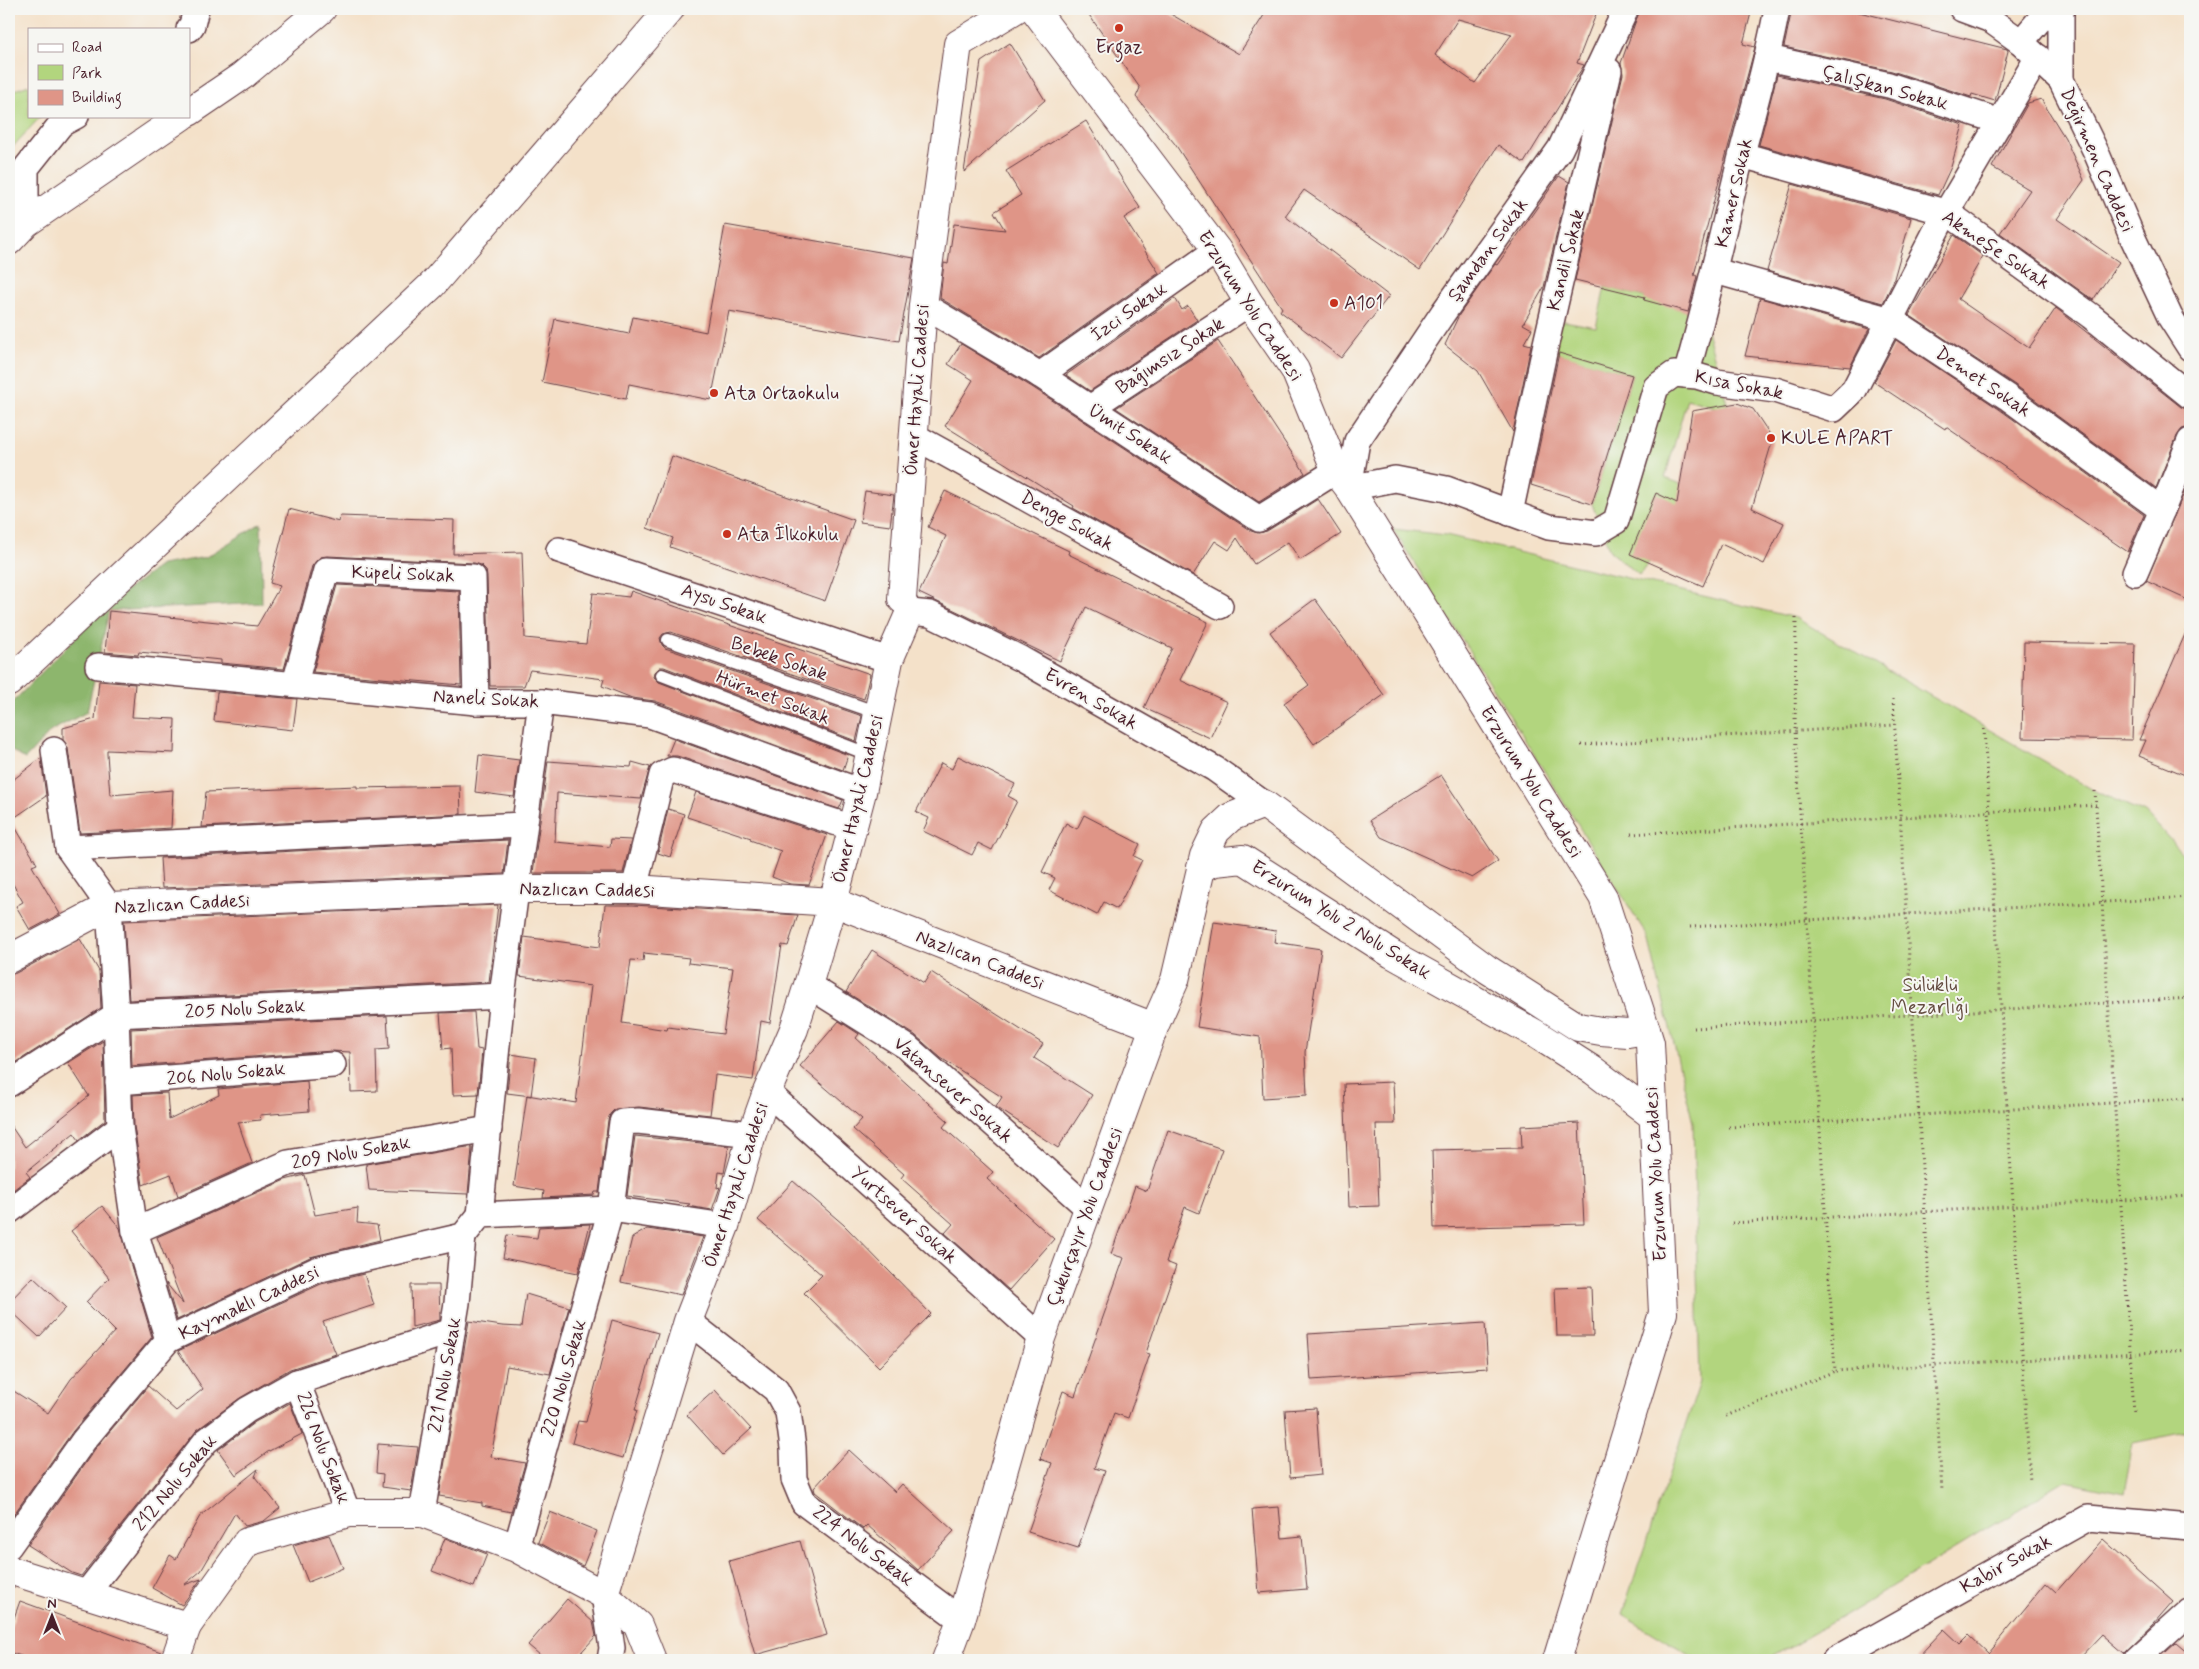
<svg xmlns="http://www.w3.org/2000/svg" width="2199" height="1669" viewBox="0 0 2199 1669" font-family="Mynerve,sans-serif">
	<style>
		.green { fill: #b2d57e; stroke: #7e7a54 }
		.forest { fill: #8db66d; stroke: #6c6a4c }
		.building { fill: #df9587; fill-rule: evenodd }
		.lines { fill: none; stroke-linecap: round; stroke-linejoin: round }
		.lane-casing { stroke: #643c43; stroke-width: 15 }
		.street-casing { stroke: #643c43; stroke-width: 28 }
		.secondary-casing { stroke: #643c43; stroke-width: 30 }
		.primary-casing { stroke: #643c43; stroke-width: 30 }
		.path { stroke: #643c43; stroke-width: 3; stroke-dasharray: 1 4; stroke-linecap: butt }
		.lane { stroke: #fff; stroke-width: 12 }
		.street { stroke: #fff; stroke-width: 25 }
		.secondary { stroke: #fff; stroke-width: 28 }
		.primary { stroke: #fff; stroke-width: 28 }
		.poi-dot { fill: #c8321e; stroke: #f6f6f2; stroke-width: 2 }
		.labels { text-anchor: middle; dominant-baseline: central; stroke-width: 4; stroke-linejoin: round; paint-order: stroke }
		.poi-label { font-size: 19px; fill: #4a1f2b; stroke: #f6f6f2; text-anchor: start }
		.street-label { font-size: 19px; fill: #4a1f2b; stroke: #f6f6f2 }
		.park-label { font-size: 19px; fill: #644c40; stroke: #f6f6f2 }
	</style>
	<rect width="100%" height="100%" fill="#f6f6f2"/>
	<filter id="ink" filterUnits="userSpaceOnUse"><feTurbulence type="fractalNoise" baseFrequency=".02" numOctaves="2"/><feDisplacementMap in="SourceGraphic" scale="10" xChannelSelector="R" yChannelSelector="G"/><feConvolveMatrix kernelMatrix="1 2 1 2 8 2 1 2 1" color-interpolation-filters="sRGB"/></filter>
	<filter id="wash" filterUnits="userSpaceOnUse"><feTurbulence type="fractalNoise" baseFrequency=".0096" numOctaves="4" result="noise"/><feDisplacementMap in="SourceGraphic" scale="20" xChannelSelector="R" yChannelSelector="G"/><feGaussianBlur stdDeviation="1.12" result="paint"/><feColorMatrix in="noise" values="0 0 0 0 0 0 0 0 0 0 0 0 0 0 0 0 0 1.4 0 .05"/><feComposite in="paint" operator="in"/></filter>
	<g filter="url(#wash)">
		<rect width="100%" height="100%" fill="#f4e1c9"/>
		<g class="green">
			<path d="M29 85V116H41L9 151V92Z"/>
			<path d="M1605 287 1637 295 1703 316 1729 411 1687 399 1665 478 1698 490 1661 548 1639 575 1610 551 1592 504 1632 375 1553 352 1559 320 1596 327Z"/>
			<path d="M1393 529 1446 535 1796 618 2095 791 2147 814 2190 862V1431L2133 1443 2124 1493 2065 1481 1844 1616 1766 1660H1698L1622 1614 1700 1382 1693 1123 1648 937Z"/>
		</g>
		<path class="forest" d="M261 523 262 603 109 611 87 712 51 731 25 759 9 749V706L108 604 161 565 206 557Z"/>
		<g id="blocks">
			<g class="building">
				<path d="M1085 9H1162L1239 54 1268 9H1598L1577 63 1584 65 1581 70 1524 163 1498 145 1420 270 1304 190 1285 216 1389 296 1341 358 1280 311 1282 308 1175 144 1136 97 1140 88ZM1458 19 1512 34 1475 83 1435 55Z"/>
				<path d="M1640 9H1752L1743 44 1755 47 1694 275 1697 276 1688 312 1644 300 1645 297 1575 280 1623 74 1621 63Z"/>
				<path d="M1792 9H1847L2007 49 2008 51 1995 101 1972 94 1971 97 1892 71 1784 47Z"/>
				<path d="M1010 43 1045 100 964 172 981 62Z"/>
				<path d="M1777 75 1885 99 1963 125 1951 167 1938 195 1759 145Z"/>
				<path d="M2041 99 2065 138 2084 180 2057 219 2119 262 2093 300 2000 233 2030 190 1992 167 2028 103Z"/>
				<path d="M1086 121 1140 208 1124 218 1159 273 1039 358 940 298 944 263 948 264 954 224 1005 230 994 212 1021 195 1006 171Z"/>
				<path d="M1559 176 1569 182 1544 287 1523 324 1532 329 1524 343 1531 345 1513 432 1478 371 1445 345 1459 315 1495 264 1497 265Z"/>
				<path d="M1792 184 1911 218 1893 282 1883 303 1767 271Z"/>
				<path d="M725 225 914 258 899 341 729 311 711 400 629 384 626 399 542 382 555 319 629 334 633 317 706 332Z"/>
				<path d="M1954 235 1983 256 1958 299 2029 348 2056 308 2181 407 2190 410V427L2182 429 2177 436 2156 488 2015 385 1909 315Z"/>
				<path d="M1175 298 1182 310 1188 306 1197 320 1090 391 1066 375Z"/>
				<path d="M1760 298 1869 329 1850 367 1745 356Z"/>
				<path d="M1896 340 1999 409 2144 515 2128 552 1946 427 1945 429 1874 382Z"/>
				<path d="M1218 341 1305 473 1259 502 1116 408Z"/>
				<path d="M961 344 1032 387 1251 531 1258 533 1267 531 1318 499 1341 534 1300 560 1288 542 1254 564 1237 538 1229 550 1215 541 1193 575 1073 508 1074 506 945 426 973 380 948 364Z"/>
				<path d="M1559 353 1632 375 1592 504 1531 485Z"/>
				<path d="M1737 403 1753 409 1773 439 1752 508 1784 523 1764 564 1721 544 1703 586 1630 554 1656 493 1677 503 1692 411Z"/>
				<path d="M672 456 854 520 825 601 670 547 673 538 647 528Z"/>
				<path d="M2190 479V601L2146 581Z"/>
				<path d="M865 491 894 495 890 526 860 522Z"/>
				<path d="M945 491 1069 551 1068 554 1208 622 1180 680 1227 702 1210 738 1144 708 1172 648 1086 607 1060 661 919 593 946 536 928 527Z"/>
				<path d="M289 509 339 522 340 516 454 520 453 554 522 552 525 638 586 644 593 593 629 597 631 591 870 674 864 699 671 632 663 634 660 638 662 645 665 648 862 716 856 741 664 667H660L655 672 654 677 659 682 848 755 843 770 655 701 632 698 602 686 604 679 530 670 524 686H490L487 577 486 570 481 565 474 563 327 556 320 557 312 566 284 669 221 663V660L139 652 138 655 105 652 109 611 257 626 280 586 270 583Z"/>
				<path d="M337 585 459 591 461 685 313 672Z"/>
				<path d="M1315 599 1384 695 1314 744 1284 703 1309 685 1270 632Z"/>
				<path d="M2190 623V777L2139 756 2146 740H2139Z"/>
				<path d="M2024 642 2135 644 2132 740 2022 738Z"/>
				<path d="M99 681 135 684 132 717 175 719 174 753 107 750V754L110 795 173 790 171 828 80 833 68 748 63 740V728L95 719Z"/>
				<path d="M217 692 297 699 293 730 214 721Z"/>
				<path d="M674 739 843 800 839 809 677 756H667Z"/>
				<path d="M479 755 519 760 514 797 475 792Z"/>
				<path d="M958 756 1015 784 1008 796 1017 801 992 850 978 843 972 855 923 831 929 818 916 812 941 763 952 769Z"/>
				<path d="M41 758 46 796 11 820 37 864 32 866 60 914 30 930 16 906 23 902 9 877V783Z"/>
				<path d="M548 761 631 767 632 762 650 767 641 799 557 793 555 842 610 847 611 839 631 840 623 873H533Z"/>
				<path d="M1441 775 1498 861 1472 878 1381 837 1370 820Z"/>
				<path d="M357 786V788L460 786 461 814 202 827 206 792Z"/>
				<path d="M696 792 827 835 809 885 790 884 772 877 781 851 750 840 751 838 687 817Z"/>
				<path d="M668 809 684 814 670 857 658 853Z"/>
				<path d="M1084 815 1140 844 1134 856 1142 860 1117 909 1104 902 1097 915 1049 890 1055 878 1042 872 1066 823 1077 829Z"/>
				<path d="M508 840 504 874 162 888 160 858Z"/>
				<path d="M498 905 489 982 129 1000 124 921Z"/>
				<path d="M605 905H633L798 915 788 946 782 945 770 1023 761 1021 753 1080 715 1075 710 1115 639 1107 615 1109 610 1114 608 1120 599 1192H595L594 1195 543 1198 544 1191 514 1186 527 1095 576 1103 591 986 519 976 524 937 600 947ZM644 953 689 958 688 963 733 968 723 1034 668 1027 667 1030 622 1023 631 960 643 961Z"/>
				<path d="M1214 922 1276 931 1274 942 1321 949 1305 1052 1307 1095 1263 1098 1260 1037 1197 1027Z"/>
				<path d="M80 939 99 971 101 1008 9 1067V975L16 973Z"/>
				<path d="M872 950 924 983 931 972 1043 1044 1034 1058 1092 1095 1058 1148 996 1107 1002 1097 941 1058 915 1035 846 992Z"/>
				<path d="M474 1012 477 1049 482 1050 478 1094 453 1095 451 1048 443 1049 440 1013Z"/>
				<path d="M387 1016 389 1049 376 1050 377 1091 351 1092 350 1052 332 1051 132 1066 131 1029Z"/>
				<path d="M839 1021 859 1034 856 1038 948 1121 943 1127 993 1172 987 1179 1054 1239 1009 1290 945 1233 953 1224 901 1178 904 1174 853 1129 862 1119 800 1066Z"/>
				<path d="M103 1041 105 1120 79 1140 74 1133 26 1172 30 1177 9 1193V1123L25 1147 89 1096 68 1063Z"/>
				<path d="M511 1054 536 1058 531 1096 507 1093Z"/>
				<path d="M307 1081 309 1111 260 1115 261 1120 238 1122 252 1163 178 1196 171 1174 143 1185 134 1126 133 1095 167 1093 169 1119 219 1095 218 1089Z"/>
				<path d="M1393 1082 1395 1124H1376L1379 1206 1349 1207 1344 1084Z"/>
				<path d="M1579 1123 1584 1224 1434 1228 1432 1150 1522 1148 1521 1126Z"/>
				<path d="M1168 1130 1222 1149 1199 1213 1185 1207 1166 1262 1176 1266 1146 1353 1150 1354 1128 1418 1114 1413 1094 1468 1105 1471 1078 1548 1028 1532 1052 1463 1040 1459 1063 1391 1075 1396 1124 1258 1111 1254 1135 1186 1147 1191Z"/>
				<path d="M635 1136 729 1146 724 1173 719 1172 717 1188 720 1187 712 1210 687 1206 690 1204 627 1196Z"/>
				<path d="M467 1147 472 1148 468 1194 369 1190 366 1164Z"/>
				<path d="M305 1175 315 1215 358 1208 357 1223 377 1225 380 1240 310 1257 177 1320 166 1283 183 1304 157 1237 285 1180Z"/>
				<path d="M793 1181 844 1225 931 1314 879 1367 804 1293 822 1275 758 1220Z"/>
				<path d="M102 1206 120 1228 152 1337 73 1431 9 1521V1388L48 1413 71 1379 115 1331 86 1302 109 1278 71 1231Z"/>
				<path d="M590 1224 578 1273 503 1258 507 1235 537 1238 539 1227Z"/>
				<path d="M647 1229 703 1237 681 1295 621 1282 632 1238Z"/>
				<path d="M364 1274 374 1305 323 1322 336 1354 290 1369 240 1398 197 1430 81 1576 72 1573 28 1545 95 1449 148 1386 176 1411 203 1389 178 1351 321 1284Z"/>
				<path d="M33 1277 66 1308 39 1337 9 1309V1302Z"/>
				<path d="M411 1285H439L440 1320 412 1327Z"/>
				<path d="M1591 1287 1593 1336H1557L1555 1288Z"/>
				<path d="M526 1294 569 1307 550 1374 507 1366 491 1457 525 1463 511 1512 482 1506V1503L439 1496 469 1321 502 1326 521 1327Z"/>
				<path d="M612 1320 658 1333 635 1410H637L623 1458 572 1443 578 1421 586 1422Z"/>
				<path d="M1485 1323 1488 1368 1311 1380 1308 1334Z"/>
				<path d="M715 1390 751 1429 723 1455 687 1415Z"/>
				<path d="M290 1403 302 1434 269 1451 236 1475 218 1450 255 1422Z"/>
				<path d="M1316 1408 1321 1475 1290 1478 1285 1410Z"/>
				<path d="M378 1444 418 1447 411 1491 382 1487 383 1474 376 1473Z"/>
				<path d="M849 1450 895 1492 902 1484 954 1531 918 1570 867 1525 863 1529 815 1492 814 1488Z"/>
				<path d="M258 1469 255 1477 280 1508 264 1521 245 1526 235 1513 201 1571 184 1585 201 1579 182 1605 152 1588 170 1555 176 1559 200 1516Z"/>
				<path d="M1279 1507 1282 1538 1302 1536 1307 1589 1259 1593 1252 1509Z"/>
				<path d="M550 1512 597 1531 583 1566 538 1542Z"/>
				<path d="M329 1535 343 1568 308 1582 293 1545Z"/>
				<path d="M445 1538 487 1554 474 1587 432 1571Z"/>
				<path d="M2103 1539 2173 1602 2154 1624 2123 1654 2101 1635 2077 1660H1915L1944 1629 1960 1644 1969 1635 1988 1653 2046 1583 2056 1592Z"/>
				<path d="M800 1541 827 1635 755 1655 729 1561Z"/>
				<path d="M567 1599 593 1622 596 1636 574 1660H546L528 1645Z"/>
				<path d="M20 1601 161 1652 160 1660H33L9 1652V1632Z"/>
				<path d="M2176 1643 2190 1655V1660H2157Z"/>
			</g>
		</g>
	</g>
	<g filter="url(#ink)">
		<use href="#blocks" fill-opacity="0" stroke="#643c43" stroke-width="1"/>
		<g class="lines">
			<g class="lane-casing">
				<g id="lane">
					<path d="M668 640 878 713"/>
					<path d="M662 675 870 755"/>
				</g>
			</g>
			<g class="street-casing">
				<g id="street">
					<path d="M1626 9 1560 149 1443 313 1357 441 1349 488 1395 479 1446 489 1549 527 1596 533 1616 521 1656 387 1674 374 1697 376 1717 382 1775 390 1834 409 1854 390 1940 223 2038 57"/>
					<path d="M1962 9 1989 19 2021 42 2061 80 2096 152 2131 234 2170 317 2190 348"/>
					<path d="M189 29 192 25 196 9"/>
					<path d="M2021 42 2049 9"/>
					<path d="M1768 58 1889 85 2001 122"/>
					<path d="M2061 80V9"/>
					<path d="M1742 155 1948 213 2091 316 2190 396"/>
					<path d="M26 223V168L61 124 76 116"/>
					<path d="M1715 271 1891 320 2007 397 2162 510 2190 441"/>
					<path d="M923 305 1040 375 1259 519 1336 471"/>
					<path d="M1040 375 1217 250"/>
					<path d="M1686 375C1707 303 1723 230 1741 157 1754 107 1768 59 1777 9"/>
					<path d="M1090 408 1249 303"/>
					<path d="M914 436 1220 606"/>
					<path d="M1510 513 1545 348 1609 71"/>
					<path d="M559 550 889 660"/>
					<path d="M2135 573 2162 510"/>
					<path d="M902 599 910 612 930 614 1021 659 1215 769 1264 804"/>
					<path d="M98 666 476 702H541L650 715 862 792"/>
					<path d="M295 683 326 570 473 577 476 702"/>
					<path d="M54 750 68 848 109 906 116 1015 120 1127 135 1231 168 1340"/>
					<path d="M68 848 523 825"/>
					<path d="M634 889 662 775 673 770 853 828"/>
					<path d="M808 985 907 1047 1088 1208"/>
					<path d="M118 1082 333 1065"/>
					<path d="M9 1084 116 1015 502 996"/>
					<path d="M767 1092 1041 1338"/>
					<path d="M9 1211 120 1127"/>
					<path d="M480 1215 502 996 541 702"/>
					<path d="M135 1231 288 1163 489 1129"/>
					<path d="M688 1321 776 1390 788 1412 793 1448 794 1479 804 1503 961 1620"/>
					<path d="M297 1382 348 1513"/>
					<path d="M422 1513 457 1303 463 1236"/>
					<path d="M9 1546 84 1440 168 1340 316 1270 463 1236 480 1215 611 1209 725 1226"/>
					<path d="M516 1548 611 1209 622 1122 638 1121 752 1134"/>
					<path d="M85 1595 206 1441 247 1410 297 1382 452 1331"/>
					<path d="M604 1595 612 1648 610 1660"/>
					<path d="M1835 1660 2088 1518 2190 1527"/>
					<path d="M2136 1660 2190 1611"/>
				</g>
			</g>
			<g class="secondary-casing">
				<g id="secondary">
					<path d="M1034 9 1217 250 1249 303 1295 370 1336 471 1349 488 1603 897 1646 1030 1650 1043 1663 1313 1557 1660"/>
					<path d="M902 599 923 305 958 44 1016 9"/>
					<path d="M1201 868 1215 862 1243 859 1392 954 1536 1034 1594 1071 1653 1116"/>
					<path d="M9 959 109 906 516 889H634L833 902 1154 1027"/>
					<path d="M9 1570 187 1626 247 1542 348 1513H422L516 1548 604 1595 638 1625 652 1660"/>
					<path d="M604 1595 688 1321 725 1226 752 1134 767 1092 794 1029 808 985 833 902 862 792 889 660 910 612"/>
					<path d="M175 1660 187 1626"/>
					<path d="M946 1660 961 1620 1041 1338 1154 1027 1175 980 1204 856 1216 831 1231 817 1264 804 1487 969 1578 1027 1601 1031 1628 1033 1646 1030"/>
				</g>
			</g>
			<g class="primary-casing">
				<g id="primary">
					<path d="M189 112 242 76 322 9"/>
					<path d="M9 241 26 223 182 116"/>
					<path d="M9 682 432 285 670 9"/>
				</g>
			</g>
			<g class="path">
				<path d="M1796 618 1795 731 1835 1371 2190 1350"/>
				<path d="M1893 699 1942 1491"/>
				<path d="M1984 729 2030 1482"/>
				<path d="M1581 745 1895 725"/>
				<path d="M2095 791 2134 1413"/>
				<path d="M1631 834 2096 805"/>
				<path d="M1690 927 2190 897"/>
				<path d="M1694 1028 2190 998"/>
				<path d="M1729 1127 2190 1098"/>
				<path d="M1732 1223 2190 1196"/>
				<path d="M1726 1416 1835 1371"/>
			</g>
			<use href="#lane" class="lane"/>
			<use href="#street" class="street"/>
			<use href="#secondary" class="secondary"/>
			<use href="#primary" class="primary"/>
		</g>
	</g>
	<g class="poi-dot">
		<circle cx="1119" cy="28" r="5"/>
		<circle cx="1334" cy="303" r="5"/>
		<circle cx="714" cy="393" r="5"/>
		<circle cx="1771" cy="438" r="5"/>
		<circle cx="727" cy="534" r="5"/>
	</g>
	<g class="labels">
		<g class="poi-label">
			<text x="1119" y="47" text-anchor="middle">Ergaz</text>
			<text x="1344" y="303">A101</text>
			<text x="724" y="393">Ata Ortaokulu</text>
			<text x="1781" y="438">KULE APART</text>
			<text x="737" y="534">Ata İlkokulu</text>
		</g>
		<g class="street-label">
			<text transform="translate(1885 88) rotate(15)">Çalışkan Sokak</text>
			<text transform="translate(2097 160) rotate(66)">Değirmen Caddesi</text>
			<text transform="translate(1734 193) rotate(-77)">Kamer Sokak</text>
			<text transform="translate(1488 250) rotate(-54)">Şamdan Sokak</text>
			<text transform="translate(1996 250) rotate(34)">Akmeşe Sokak</text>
			<text transform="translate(1566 260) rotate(-76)">Kandil Sokak</text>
			<text transform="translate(1250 306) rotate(57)">Erzurum Yolu Caddesi</text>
			<text transform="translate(1129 312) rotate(-35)">İzci Sokak</text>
			<text transform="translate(1170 356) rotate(-33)">Bağımsız Sokak</text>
			<text transform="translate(1983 382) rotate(34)">Demet Sokak</text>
			<text transform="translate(1739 385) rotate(11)">Kısa Sokak</text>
			<text transform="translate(917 390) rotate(-86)">Ömer Hayali Caddesi</text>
			<text transform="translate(1130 434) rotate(33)">Ümit Sokak</text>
			<text transform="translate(1067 521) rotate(29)">Denge Sokak</text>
			<text transform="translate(403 574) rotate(2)">Küpeli Sokak</text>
			<text transform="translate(724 604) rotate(19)">Aysu Sokak</text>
			<text transform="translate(779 659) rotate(19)">Bebek Sokak</text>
			<text transform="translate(773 698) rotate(21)">Hürmet Sokak</text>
			<text transform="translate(486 699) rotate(3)">Naneli Sokak</text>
			<text transform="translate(1091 699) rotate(30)">Evren Sokak</text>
			<text transform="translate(1531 782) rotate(58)">Erzurum Yolu Caddesi</text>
			<text transform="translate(858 799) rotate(-77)">Ömer Hayali Caddesi</text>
			<text transform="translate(587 890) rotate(1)">Nazlıcan Caddesi</text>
			<text transform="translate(182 904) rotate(-3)">Nazlıcan Caddesi</text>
			<text transform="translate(1341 920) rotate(32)">Erzurum Yolu 2 Nolu Sokak</text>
			<text transform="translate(980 960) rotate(21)">Nazlıcan Caddesi</text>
			<text transform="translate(245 1009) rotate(-3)">205 Nolu Sokak</text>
			<text transform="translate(226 1074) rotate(-5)">206 Nolu Sokak</text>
			<text transform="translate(953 1090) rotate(41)">Vatansever Sokak</text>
			<text transform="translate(351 1153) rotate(-10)">209 Nolu Sokak</text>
			<text transform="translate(1656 1174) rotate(-93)">Erzurum Yolu Caddesi</text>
			<text transform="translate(736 1185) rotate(-72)">Ömer Hayali Caddesi</text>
			<text transform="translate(904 1215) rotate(42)">Yurtsever Sokak</text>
			<text transform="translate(1085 1217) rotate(-70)">Çukurçayır Yolu Caddesi</text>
			<text transform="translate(249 1303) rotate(-25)">Kaymaklı Caddesi</text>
			<text transform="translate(445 1375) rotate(-80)">221 Nolu Sokak</text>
			<text transform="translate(564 1378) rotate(-74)">220 Nolu Sokak</text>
			<text transform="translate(323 1448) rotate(69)">226 Nolu Sokak</text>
			<text transform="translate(175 1483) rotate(-50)">212 Nolu Sokak</text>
			<text transform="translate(863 1546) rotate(37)">224 Nolu Sokak</text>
			<text transform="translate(2006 1564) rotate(-29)">Kabir Sokak</text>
		</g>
		<g class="park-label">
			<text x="1930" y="985">Sülüklü<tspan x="1930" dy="22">Mezarlığı</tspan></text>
		</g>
	</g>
	<rect width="2199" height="1669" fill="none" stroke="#f6f6f2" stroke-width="30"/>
	<rect x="28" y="28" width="162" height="90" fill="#f6f6f2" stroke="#b1a0a2"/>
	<rect x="38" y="44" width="25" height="8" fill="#ffffff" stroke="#b1a0a2"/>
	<text x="72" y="52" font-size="15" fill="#4a1f2b">Road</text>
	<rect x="38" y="65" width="25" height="15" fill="#b2d57e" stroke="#b1a0a2"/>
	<text x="72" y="78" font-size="15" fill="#4a1f2b">Park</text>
	<rect x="38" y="90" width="25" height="15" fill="#df9587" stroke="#b1a0a2"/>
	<text x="72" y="102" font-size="15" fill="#4a1f2b">Building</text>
	<g transform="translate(52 1616)" stroke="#f6f6f2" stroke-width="4" paint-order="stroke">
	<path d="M0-4L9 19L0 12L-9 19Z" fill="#4a1f2b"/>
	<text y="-8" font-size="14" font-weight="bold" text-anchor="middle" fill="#4a1f2b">N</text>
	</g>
</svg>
